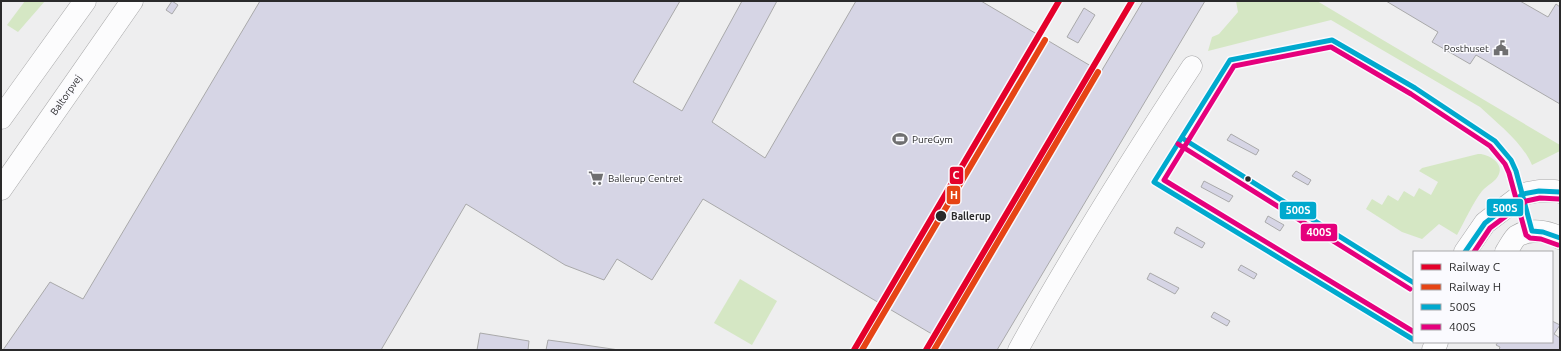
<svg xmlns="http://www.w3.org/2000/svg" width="1561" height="351" viewBox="0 0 1561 351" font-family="Ubuntu,sans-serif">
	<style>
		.green { fill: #d5e7c4 }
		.building { fill: #d6d5e5; stroke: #a9a9aa }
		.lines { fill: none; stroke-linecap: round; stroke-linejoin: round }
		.pedestrian-casing { stroke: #a8a8a9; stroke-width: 21 }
		.minor-casing { stroke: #a8a8a9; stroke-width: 23 }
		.tertiary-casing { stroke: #a8a8a9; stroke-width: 23 }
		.pedestrian { stroke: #fcfcfd; stroke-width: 20 }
		.minor { stroke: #fcfcfd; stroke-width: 22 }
		.tertiary { stroke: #fcfcfd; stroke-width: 22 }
		.bus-1-casing { stroke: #fafafe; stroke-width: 8 }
		.bus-2-casing { stroke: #fafafe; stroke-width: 8 }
		.bus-1 { stroke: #00a9ce; stroke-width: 5 }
		.bus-2 { stroke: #e5007d; stroke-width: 5 }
		.rail-1-casing { stroke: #fafafe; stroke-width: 9 }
		.rail-2-casing { stroke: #fafafe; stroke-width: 9 }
		.rail-1 { stroke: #e4002b; stroke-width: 6 }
		.rail-2 { stroke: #e64415; stroke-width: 6 }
		.bus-dot { fill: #2a2a2b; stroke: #fafafe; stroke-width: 1.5 }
		.labels { text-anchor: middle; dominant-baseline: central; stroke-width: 3; stroke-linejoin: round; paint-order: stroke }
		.poi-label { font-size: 10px; fill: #2a2a2b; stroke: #fafafe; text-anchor: start }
		.street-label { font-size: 10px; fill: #2a2a2b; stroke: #fafafe }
		.stop-label { font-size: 10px; font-weight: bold; fill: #2a2a2b; stroke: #fafafe; text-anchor: start }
		.line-badge { stroke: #fafafe; stroke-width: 1.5 }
		.badge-label { font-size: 11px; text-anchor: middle; font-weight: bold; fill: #fff }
	</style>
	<rect width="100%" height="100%" fill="#eeeeef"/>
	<g class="green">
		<path d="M25 1H45L18 32 7 25Z"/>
		<path d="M1236 1H1317L1560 145V151L1532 165C1522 142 1498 124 1480 107L1331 20 1208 51 1212 37 1219 34 1238 12Z"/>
		<path d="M1478 154C1487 153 1504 163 1499 174 1496 182 1487 185 1482 191 1472 204 1465 221 1457 235L1439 224 1422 239 1402 232 1366 209 1372 199 1382 205 1388 195 1398 201 1404 191 1414 197 1419 188 1431 195 1438 182 1419 171 1422 168Z"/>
		<path d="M740 279 777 301 752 345 714 323Z"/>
	</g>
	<g class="building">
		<path d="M172 1 178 5 172 14 166 10Z"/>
		<path d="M260 1H680L633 82 682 111 742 1H777L712 122 765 158 856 1H981L1101 72 942 340 703 199 652 280 617 259 604 280 565 265 466 204 381 350H3L50 282 83 299Z"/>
		<path d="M1143 1H1205L997 350H936Z"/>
		<path d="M1386 1H1520L1548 17 1556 4 1560 7V104L1476 55 1470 64 1432 42 1438 32Z"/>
		<path d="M1084 8 1095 15 1078 43 1067 37Z"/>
		<path d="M1231 134 1259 150 1256 155 1227 140Z"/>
		<path d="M1296 171 1311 180 1308 185 1292 176Z"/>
		<path d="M1204 181 1233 196 1229 202 1201 187Z"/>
		<path d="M1268 216 1284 225 1280 231 1265 222Z"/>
		<path d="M1177 227 1205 243 1202 248 1174 233Z"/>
		<path d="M1241 265 1257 274 1254 279 1238 270Z"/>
		<path d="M1150 273 1179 288 1175 294 1147 279Z"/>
		<path d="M1214 312 1230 321 1227 326 1211 317Z"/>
		<path d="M1552 321 1560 325 1554 334 1560 338V350H1499L1500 347 1496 345 1498 342H1552Z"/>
		<path d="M480 333 529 341 528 350H477Z"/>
		<path d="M548 340 578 344 619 350H546Z"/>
	</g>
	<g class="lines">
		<g class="pedestrian-casing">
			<path id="pedestrian" d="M1018 350C1072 253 1131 159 1192 66"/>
		</g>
		<g class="minor-casing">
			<g id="minor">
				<path d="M1465 252 1485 223 1523 194 1539 191H1555L1560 192"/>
				<path d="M1506 252C1509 248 1513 239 1517 236 1530 228 1548 231 1560 238"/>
				<path d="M1433 350 1437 342"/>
			</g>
		</g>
		<g class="tertiary-casing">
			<g id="tertiary">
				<path d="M1 118 85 1"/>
				<path d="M1 189 132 1"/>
			</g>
		</g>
		<use href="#pedestrian" class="pedestrian"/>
		<use href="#minor" class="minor"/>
		<use href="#tertiary" class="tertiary"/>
		<g class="bus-1-casing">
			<g id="bus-1">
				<path d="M1182 138 1414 283"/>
				<path d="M1465 252 1485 223 1523 194 1539 191 1560 192"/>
				<path d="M1414 340 1154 182 1230 60 1332 40 1415 88 1495 141 1511 160 1516 171 1532 231 1543 232 1560 238"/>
			</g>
		</g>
		<g class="bus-2-casing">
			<g id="bus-2">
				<path d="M1178 144 1410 289"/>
				<path d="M1474 252 1490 228 1526 201 1540 198 1559 199"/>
				<path d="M1414 332 1164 180 1234 66 1331 47 1411 94 1490 146 1505 164 1509 173 1526 235 1530 238 1541 239 1558 245"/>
			</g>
		</g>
		<use href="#bus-1" class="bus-1"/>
		<use href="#bus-2" class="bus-2"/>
		<g class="rail-1-casing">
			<g id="rail-1">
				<path d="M854 350 1059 1"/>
				<path d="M926 350 1132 1"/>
			</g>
		</g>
		<g class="rail-2-casing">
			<g id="rail-2">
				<path d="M862 350 1045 40"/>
				<path d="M934 350 1098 72"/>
			</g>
		</g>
		<use href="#rail-1" class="rail-1"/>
		<use href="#rail-2" class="rail-2"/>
	</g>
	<defs>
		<g id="civic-bare" transform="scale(1.2)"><path d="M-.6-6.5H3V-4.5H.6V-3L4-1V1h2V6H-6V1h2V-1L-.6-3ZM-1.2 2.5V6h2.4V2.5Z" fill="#6f6f70" stroke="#fafafe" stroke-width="2.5" paint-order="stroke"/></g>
		<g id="stadium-bare" transform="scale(1.2)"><path d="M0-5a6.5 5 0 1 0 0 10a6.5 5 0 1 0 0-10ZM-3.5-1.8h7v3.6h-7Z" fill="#6f6f70" stroke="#fafafe" stroke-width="2.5" paint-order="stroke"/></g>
		<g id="supermarket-bare" transform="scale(1.2)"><path d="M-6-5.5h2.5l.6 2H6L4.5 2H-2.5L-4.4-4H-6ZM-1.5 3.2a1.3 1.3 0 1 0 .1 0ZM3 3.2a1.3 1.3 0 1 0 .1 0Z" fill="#6f6f70" stroke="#fafafe" stroke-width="2.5" paint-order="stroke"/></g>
	</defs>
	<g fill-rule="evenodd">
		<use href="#civic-bare" x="1501" y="48"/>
		<use href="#stadium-bare" x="900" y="139"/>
		<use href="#supermarket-bare" x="596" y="178"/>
	</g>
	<g class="bus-dot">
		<circle cx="1248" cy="179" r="3.5"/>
		<circle cx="941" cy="216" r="6"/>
	</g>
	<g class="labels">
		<g class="poi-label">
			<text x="1489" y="48" text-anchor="end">Posthuset</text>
			<text x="912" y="139">PureGym</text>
			<text x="608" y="178">Ballerup Centret</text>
		</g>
		<g class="street-label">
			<text transform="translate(66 95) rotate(-55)">Baltorpvej</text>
		</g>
		<g class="stop-label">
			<text x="951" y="216">Ballerup</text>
		</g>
	</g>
	<g class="line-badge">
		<rect x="949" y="166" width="15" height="19" rx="4" fill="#e4002b"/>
		<rect x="946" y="185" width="15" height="20" rx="4" fill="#e64415"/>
		<rect x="1486" y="198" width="38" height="19" rx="4" fill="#00a9ce"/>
		<rect x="1279" y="201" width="38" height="19" rx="4" fill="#00a9ce"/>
		<rect x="1300" y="223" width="38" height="19" rx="4" fill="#e5007d"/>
	</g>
	<g class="badge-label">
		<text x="956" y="179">C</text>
		<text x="954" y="199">H</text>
		<text x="1505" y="212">500S</text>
		<text x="1298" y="214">500S</text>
		<text x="1319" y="236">400S</text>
	</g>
	<rect width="1561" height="351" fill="none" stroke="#2a2a2b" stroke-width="4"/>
	<rect x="1413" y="251" width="140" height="92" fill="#fafafe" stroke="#a7a7aa"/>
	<rect x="1421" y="264" width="20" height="6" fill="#e4002b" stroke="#a7a7aa"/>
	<text x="1449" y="271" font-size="12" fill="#2a2a2b">Railway C</text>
	<rect x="1421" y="284" width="20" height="6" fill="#e64415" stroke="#a7a7aa"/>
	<text x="1449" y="291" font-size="12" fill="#2a2a2b">Railway H</text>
	<rect x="1421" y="304" width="20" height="6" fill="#00a9ce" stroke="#a7a7aa"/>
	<text x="1449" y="311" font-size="12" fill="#2a2a2b">500S</text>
	<rect x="1421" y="324" width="20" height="6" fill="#e5007d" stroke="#a7a7aa"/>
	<text x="1449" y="331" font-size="12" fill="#2a2a2b">400S</text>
</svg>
